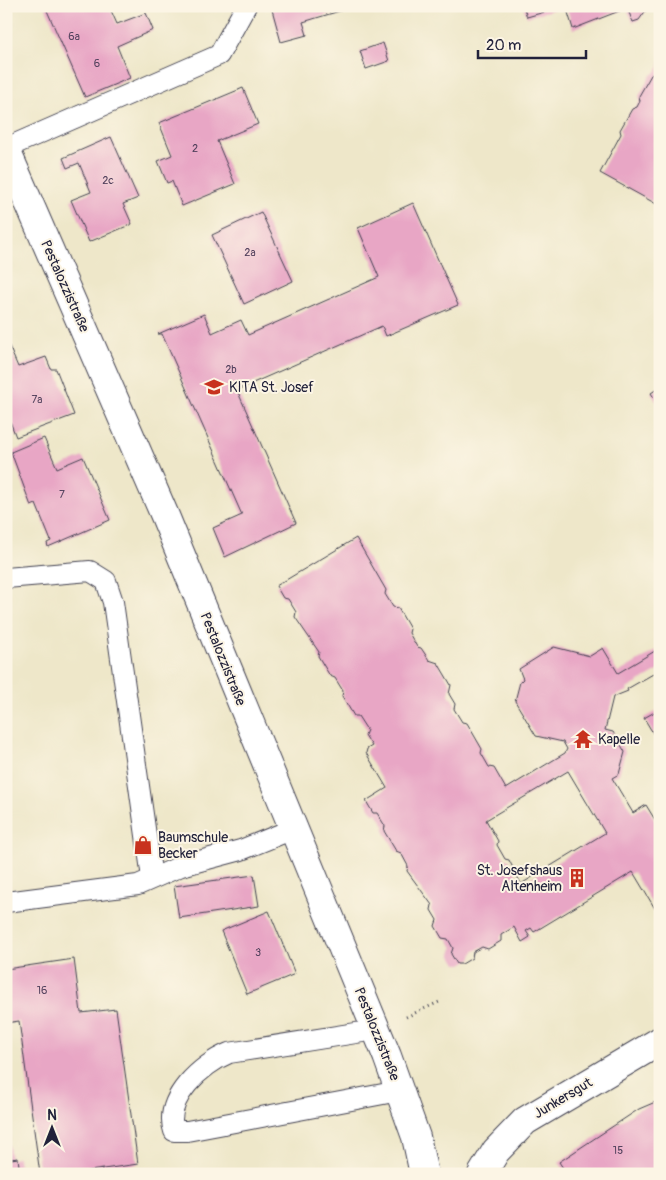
<svg xmlns="http://www.w3.org/2000/svg" width="666" height="1180" viewBox="0 0 666 1180" font-family="Pangolin,sans-serif">
	<style>
		.building { fill: #e8a6c5; fill-rule: evenodd }
		.lines { fill: none; stroke-linecap: round; stroke-linejoin: round }
		.lane-casing { stroke: #414050; stroke-width: 22 }
		.street-casing { stroke: #414050; stroke-width: 30 }
		.path { stroke: #414050; stroke-width: 3; stroke-dasharray: 1 4; stroke-linecap: butt }
		.lane { stroke: #fff; stroke-width: 20 }
		.street { stroke: #fff; stroke-width: 28 }
		.labels { text-anchor: middle; dominant-baseline: central; stroke-width: 4; stroke-linejoin: round; paint-order: stroke }
		.number-label { font-size: 11px; fill: #54435e }
		.street-label { font-size: 14px; fill: #22223b; stroke: #fcf5e5 }
		.poi-label { font-size: 14px; fill: #22223b; stroke: #fcf5e5; text-anchor: start }
	</style>
	<rect width="100%" height="100%" fill="#fcf5e5"/>
	<filter id="ink" filterUnits="userSpaceOnUse"><feTurbulence type="fractalNoise" baseFrequency=".02" numOctaves="2"/><feDisplacementMap in="SourceGraphic" scale="10" xChannelSelector="R" yChannelSelector="G"/><feConvolveMatrix kernelMatrix="1 2 1 2 8 2 1 2 1" color-interpolation-filters="sRGB"/></filter>
	<filter id="wash" filterUnits="userSpaceOnUse"><feTurbulence type="fractalNoise" baseFrequency=".0096" numOctaves="4" result="noise"/><feDisplacementMap in="SourceGraphic" scale="20" xChannelSelector="R" yChannelSelector="G"/><feGaussianBlur stdDeviation="1.12" result="paint"/><feColorMatrix in="noise" values="0 0 0 0 0 0 0 0 0 0 0 0 0 0 0 0 0 1.4 0 .05"/><feComposite in="paint" operator="in"/></filter>
	<g filter="url(#wash)">
		<rect width="100%" height="100%" fill="#eee7c9"/>
		<g id="blocks">
			<g class="building">
				<path d="M45 6H109L117 24 146 13 153 30 117 46 130 78 85 97Z"/>
				<path d="M271 6H353V7L303 22 307 35 281 42Z"/>
				<path d="M523 6H561L562 7 527 17Z"/>
				<path d="M566 6H649L639 20 633 22 627 8 573 29Z"/>
				<path d="M383 43 389 61 366 69 360 51Z"/>
				<path d="M660 59V206L600 173 621 134 620 130 632 109 637 107 640 101 639 96 651 75 655 73 659 67Z"/>
				<path d="M243 88 258 124 217 141 235 184 182 206 172 181 167 183 158 161 172 155 159 123Z"/>
				<path d="M111 137 138 198 123 204 132 224 89 242 71 200 91 192 79 163 67 168 63 158Z"/>
				<path d="M413 203 458 305 386 336 382 326 237 390 296 523 225 557 213 528 242 515 162 334H158L204 314 212 333 241 320 248 335 379 277 358 228Z"/>
				<path d="M261 212 293 281 244 304 212 235Z"/>
				<path d="M6 339 18 367 46 357 51 369H56L74 415 16 437 6 411V386L8 385 6 380Z"/>
				<path d="M660 387V407L651 393Z"/>
				<path d="M44 438 57 468 83 457 110 520 48 547 47 543 51 541 36 504 31 506 11 452Z"/>
				<path d="M356 538 386 590 385 594 393 607 398 608 410 629 409 633 417 647 421 648 429 660 438 663 451 685 449 694 455 704 454 709 462 722 467 723 482 749 481 753 489 767 494 768 506 789 565 753 567 749 563 742 536 736 515 701 520 682 523 679 519 669 554 647 590 656 603 648 618 673 660 648V670L627 689 628 691 613 697 605 730 613 732 625 752 619 774 612 778 633 813 646 805 660 828V917L633 872 534 932 531 928 526 931 530 937 522 942 514 927 501 935V941L488 949 482 947 473 952 472 958 462 964H457L451 954 453 948 448 939 442 938 435 926 437 920 431 910 432 905 407 871 408 866 401 853 396 851 384 831 385 826 377 813H373L366 801 387 788 366 753 367 749 372 746 365 735 367 730 358 716H354L342 696 343 691 335 678 330 676 318 656 319 652 295 617 296 612 288 599 283 598 276 586ZM568 771 605 833 521 884 509 860 505 859 497 845 498 841 486 820Z"/>
				<path d="M660 709V745L644 718Z"/>
				<path d="M254 875 259 906 179 918 174 886Z"/>
				<path d="M269 911 295 974 247 994 221 931Z"/>
				<path d="M74 959 81 1013 116 1009 138 1164 69 1174H40L19 1021 6 1023V969Z"/>
				<path d="M660 1100V1134L658 1136 660 1139V1174H567L559 1162 639 1109Z"/>
				<path d="M8 1138 11 1159 18 1158 20 1174H6V1139Z"/>
			</g>
		</g>
	</g>
	<g filter="url(#ink)">
		<use href="#blocks" fill-opacity="0" stroke="#414050" stroke-width="1"/>
		<g class="lines">
			<g class="lane-casing">
				<g id="lane">
					<path d="M6 148 219 55 246 6"/>
					<path d="M6 578 90 571 106 581 113 602 152 878"/>
					<path d="M6 902 138 885 181 866 241 850 293 829"/>
					<path d="M375 1030 229 1053C202 1064 163 1099 174 1131H187L399 1091"/>
				</g>
			</g>
			<g class="street-casing">
				<g id="street">
					<path d="M6 150 165 516 387 1056 416 1137 424 1174"/>
					<path d="M482 1174 496 1151 525 1121 660 1041"/>
				</g>
			</g>
			<path class="path" d="M406 1017 439 1002"/>
			<use href="#lane" class="lane"/>
			<use href="#street" class="street"/>
		</g>
	</g>
	<defs>
		<g id="school-bare" transform="scale(1.5)"><path d="M0-5L7-2L0 1L-7-2ZM-4 1L0 2.5L4 1V4Q0 6-4 4Z" fill="#c8321e" stroke="#fcf5e5" stroke-width="2.5" paint-order="stroke"/></g>
		<g id="temple-bare" transform="scale(1.5)"><path d="M0-6L5-2H3V0L6.5 2.5H4V6H1.5V3h-3V6H-4V2.5H-6.5L-3 0V-2H-5Z" fill="#c8321e" stroke="#fcf5e5" stroke-width="2.5" paint-order="stroke"/></g>
		<g id="shop-bare" transform="scale(1.5)"><path d="M-5-2.5h2.3a2.7 3.5 0 0 1 5.4 0H5L5.5 6h-11ZM-1.5-2.5h3a1.5 2.3 0 0 0-3 0Z" fill="#c8321e" stroke="#fcf5e5" stroke-width="2.5" paint-order="stroke"/></g>
		<g id="building-bare" transform="scale(1.5)"><path d="M-4-6H4V6H1V3H-1V6H-4ZM-2.5-4.3h1.7v1.8h-1.7ZM.8-4.3h1.7v1.8H.8ZM-2.5-1h1.7V.8h-1.7ZM.8-1h1.7V.8H.8Z" fill="#c8321e" stroke="#fcf5e5" stroke-width="2.5" paint-order="stroke"/></g>
	</defs>
	<g fill-rule="evenodd">
		<use href="#school-bare" x="214" y="387"/>
		<use href="#temple-bare" x="583" y="739"/>
		<use href="#shop-bare" x="143" y="845"/>
		<use href="#building-bare" x="577" y="878"/>
	</g>
	<g class="labels">
		<g class="number-label">
			<text x="74" y="36">6a</text>
			<text x="97" y="63">6</text>
			<text x="195" y="148">2</text>
			<text x="108" y="180">2c</text>
			<text x="250" y="252">2a</text>
			<text x="231" y="369">2b</text>
			<text x="37" y="399">7a</text>
			<text x="62" y="494">7</text>
			<text x="258" y="952">3</text>
			<text x="42" y="990">16</text>
			<text x="618" y="1150">15</text>
		</g>
		<g class="street-label">
			<text transform="translate(65 286) rotate(66)">Pestalozzistraße</text>
			<text transform="translate(223 659) rotate(68)">Pestalozzistraße</text>
			<text transform="translate(377 1034) rotate(68)">Pestalozzistraße</text>
			<text transform="translate(563 1098) rotate(-31)">Junkersgut</text>
		</g>
		<g class="poi-label">
			<text x="229" y="387">KITA St. Josef</text>
			<text x="598" y="739">Kapelle</text>
			<text x="158" y="837">Baumschule<tspan x="158" dy="16">Becker</tspan></text>
			<text x="562" y="870" text-anchor="end">St. Josefshaus<tspan x="562" dy="16">Altenheim</tspan></text>
		</g>
	</g>
	<rect width="666" height="1180" fill="none" stroke="#fcf5e5" stroke-width="25"/>
	<g transform="translate(52 1128)" stroke="#fcf5e5" stroke-width="4" paint-order="stroke">
	<path d="M0-4L9 19L0 12L-9 19Z" fill="#22223b"/>
	<text y="-8" font-size="14" font-weight="bold" text-anchor="middle" fill="#22223b">N</text>
	</g>
	<path d="M478 50v8h108v-8" fill="none" stroke="#22223b" stroke-width="2.5"/>
	<text x="486" y="50" font-size="15" fill="#22223b" stroke="#fcf5e5" stroke-width="4" paint-order="stroke">20 m</text>
</svg>
